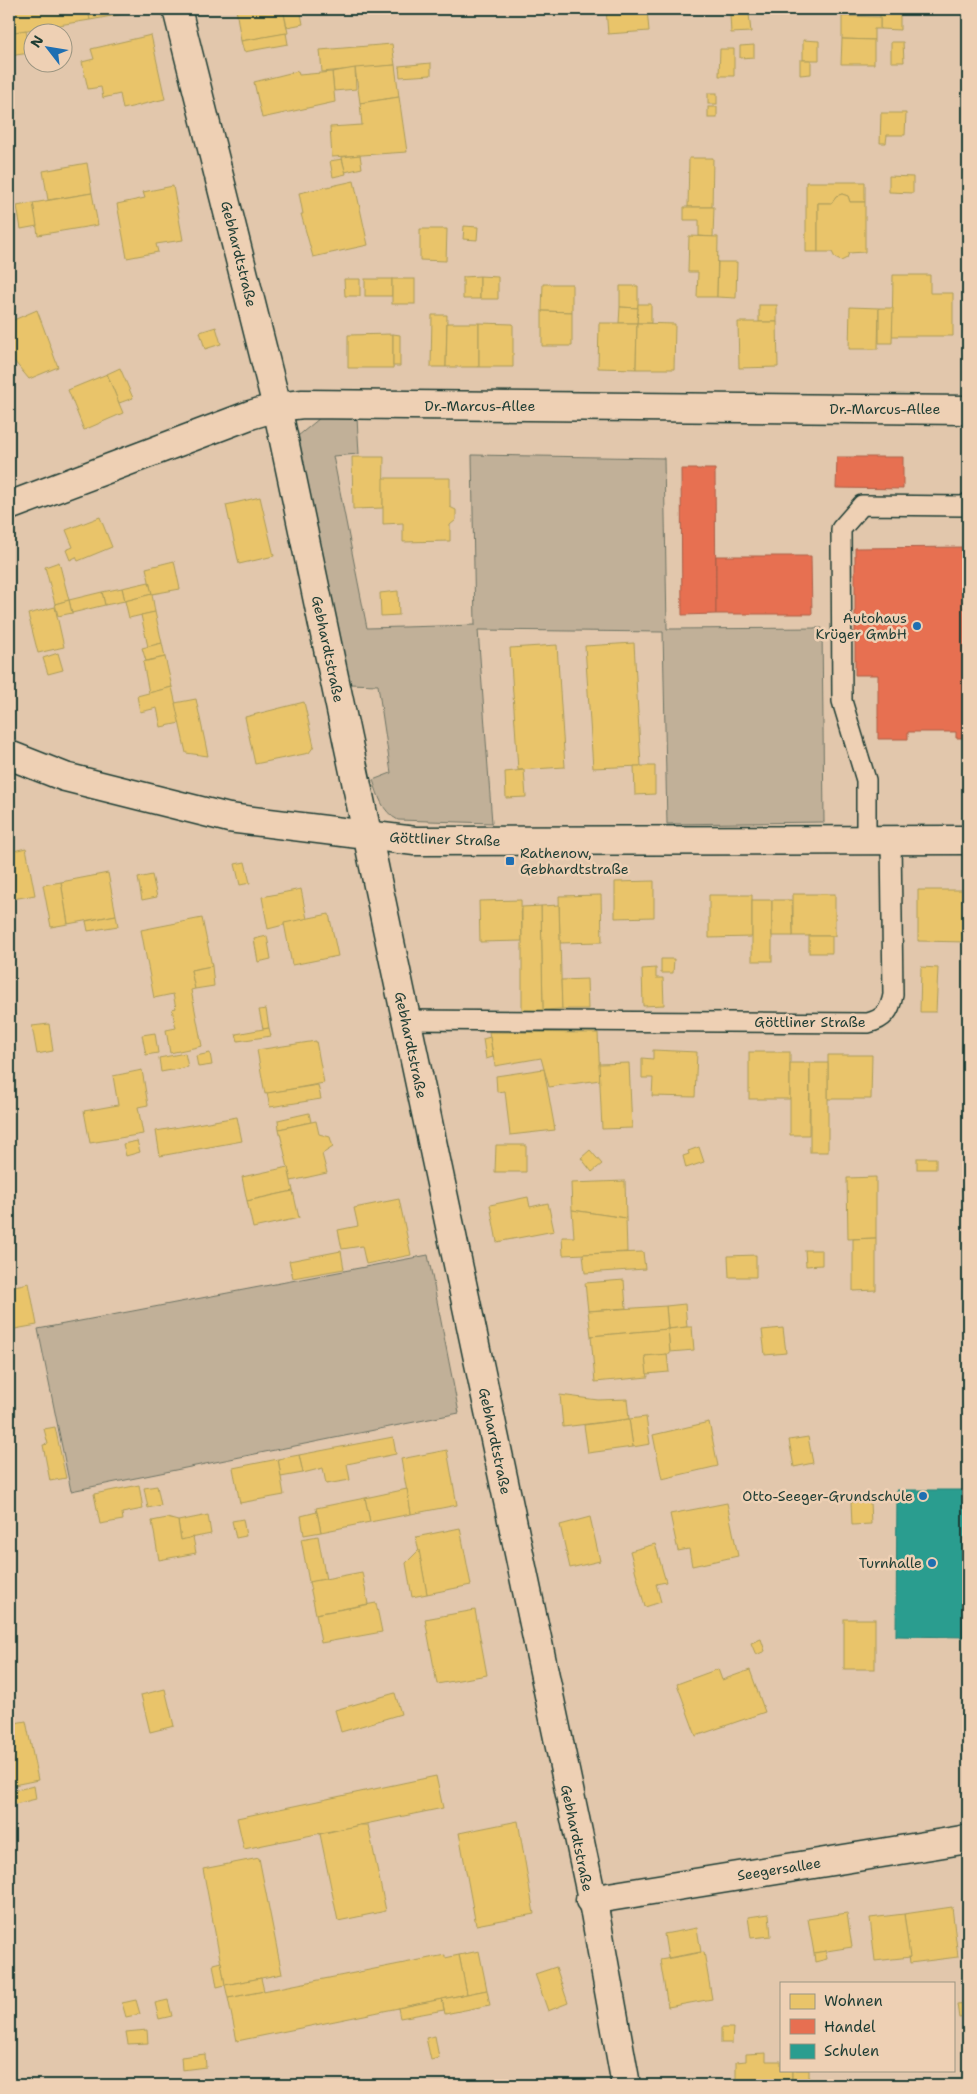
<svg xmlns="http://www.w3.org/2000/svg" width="977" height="2094" viewBox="0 0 977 2094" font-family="'Shantell Sans',sans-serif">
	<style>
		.green { fill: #c1b098; stroke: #707666 }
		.homes { fill: #e9c46a; stroke: #ac9c5a }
		.shops { fill: #e76f51; stroke: #ab6048 }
		.schools { fill: #2a9d8f; stroke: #278074 }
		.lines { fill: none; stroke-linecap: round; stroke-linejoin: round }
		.lane-casing { stroke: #1f3d34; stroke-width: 22 }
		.street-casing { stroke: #1f3d34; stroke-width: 31 }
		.secondary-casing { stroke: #1f3d34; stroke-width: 31 }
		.lane { stroke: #eed0b4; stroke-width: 19 }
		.street { stroke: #eed0b4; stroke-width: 28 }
		.secondary { stroke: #eed0b4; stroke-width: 28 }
		.poi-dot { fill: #1f6fb2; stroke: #eed0b4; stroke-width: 2 }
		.labels { text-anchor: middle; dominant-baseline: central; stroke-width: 5; stroke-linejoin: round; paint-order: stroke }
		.street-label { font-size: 14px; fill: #1f3d34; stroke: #eed0b4 }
		.poi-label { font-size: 14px; fill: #1f3d34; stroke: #eed0b4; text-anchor: end }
	</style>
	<rect width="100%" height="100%" fill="#e2c7ac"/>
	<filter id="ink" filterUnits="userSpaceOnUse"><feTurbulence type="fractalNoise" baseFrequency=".02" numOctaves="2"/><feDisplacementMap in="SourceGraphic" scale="10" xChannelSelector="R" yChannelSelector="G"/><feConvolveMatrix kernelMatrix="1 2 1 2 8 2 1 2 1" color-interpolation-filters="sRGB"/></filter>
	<g filter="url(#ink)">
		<g class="green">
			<path d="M320 418H357L359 454 333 456 367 628 475 625 472 455 664 458 667 629 822 628 824 822 667 824 663 632 478 630 492 823 398 820C382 812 378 795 373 780L391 773 378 685 349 684 298 436Z"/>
			<path d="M428 1255 459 1413 71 1491 38 1329Z"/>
		</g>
		<g class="homes">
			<path d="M9 9H88L90 20 9 33Z"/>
			<path d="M88 9H127L128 13 90 20Z"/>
			<path d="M236 9H283L288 33 241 41Z"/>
			<path d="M283 9H300L303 24 287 27Z"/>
			<path d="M606 9H647L649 31 608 34Z"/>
			<path d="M880 9H900V30L880 29Z"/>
			<path d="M749 14 751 32 731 33 730 15Z"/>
			<path d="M842 16 880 17V29H874V40L842 39Z"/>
			<path d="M26 30 30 53 9 56V33Z"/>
			<path d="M286 33 288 44 244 52 241 41Z"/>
			<path d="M151 35 165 99 123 109 120 94 103 98 101 87 88 89 82 62 94 59 91 49Z"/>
			<path d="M842 39 874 40V64H841Z"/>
			<path d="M803 40 819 41V60H803Z"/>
			<path d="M891 42H903L904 62H891Z"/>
			<path d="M392 44 395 65 322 72 320 50Z"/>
			<path d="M754 45V57L740 58V46Z"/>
			<path d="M720 49H734V76H719Z"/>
			<path d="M800 60H811V74L800 75Z"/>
			<path d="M431 63V75L400 77 399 66Z"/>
			<path d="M395 65 399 97 360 103 355 68Z"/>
			<path d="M355 68 356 89 334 91 332 72Z"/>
			<path d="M298 71 299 75 332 72 335 102 262 118 254 82Z"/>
			<path d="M9 85H11L16 114 9 115Z"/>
			<rect x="708" y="93" width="9" height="11"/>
			<path d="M399 97 407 152 332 157 330 127 362 125 360 103Z"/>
			<rect x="708" y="107" width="9" height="11"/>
			<path d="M881 113H906L905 135H887L886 143H880Z"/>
			<path d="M360 155 362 168 345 172 342 157Z"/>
			<path d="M689 158H713L712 207H688Z"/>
			<path d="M342 159 346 174 333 177 330 161Z"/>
			<path d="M87 163 92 193 48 200 43 171Z"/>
			<path d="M889 176 913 177V193L889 192Z"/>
			<path d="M354 181 368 245 313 257 301 214H303L299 193Z"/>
			<path d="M806 182H865V202H850L848 196 842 194 836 196 832 203H818V252H806Z"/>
			<path d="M173 186 183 240 156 244 158 252 127 258 117 204 145 198 143 192Z"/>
			<path d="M92 193 98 225 38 235 33 203Z"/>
			<path d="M842 194 848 196 850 202H865V252L849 253 847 258 841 261 835 258 832 252H818V203H832L836 196Z"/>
			<path d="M33 203 37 226 21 229 17 206Z"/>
			<path d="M684 207H714L713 237 699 236V220H684Z"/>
			<path d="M464 226 478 227 477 240 463 239Z"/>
			<path d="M420 229H447L446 261 420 260Z"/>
			<path d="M689 236 718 237 717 297H697L698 272H688Z"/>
			<path d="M718 262H737L736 298 717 297Z"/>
			<path d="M893 275H930V293H953V336H892Z"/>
			<path d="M480 276V299H463V277Z"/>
			<path d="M480 276 498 277V299H480Z"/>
			<path d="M344 279H360V296H345Z"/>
			<rect x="365" y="279" width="27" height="17"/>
			<rect x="392" y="279" width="23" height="25"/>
			<path d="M543 284H572V312L542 311Z"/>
			<path d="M620 286H638V308L620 307Z"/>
			<path d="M638 304H651V323H637Z"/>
			<rect x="759" y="305" width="18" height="17"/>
			<path d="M620 307 638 308 637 323H619Z"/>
			<path d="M850 307 879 308 878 349H849Z"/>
			<path d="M879 308H893L892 343H879Z"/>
			<path d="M37 310 58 367 29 379 9 355V322Z"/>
			<path d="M542 311 572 312V346H542Z"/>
			<path d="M432 315H447L446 367H431Z"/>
			<path d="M738 322H777L778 367 739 368Z"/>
			<path d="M447 323H479V367H446Z"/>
			<path d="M479 323 513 324V367H479Z"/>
			<path d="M599 323H637L636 369 598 368Z"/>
			<path d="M637 323 675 324 674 369H636Z"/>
			<path d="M216 327 221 344 205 349 200 332Z"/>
			<path d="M393 334V368H348V335Z"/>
			<path d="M393 334 400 335V366H393Z"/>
			<path d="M120 368 133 398 119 403 107 374Z"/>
			<path d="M107 374 123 413 84 430 68 390Z"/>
			<path d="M352 457H384L383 508 353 509Z"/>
			<path d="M383 478H450V507L456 510V520L450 525V541L403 542V523L383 524Z"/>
			<path d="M260 497 274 556 239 564 226 505Z"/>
			<path d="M100 517 112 547 78 561 76 557 70 560 66 550 73 547 66 530Z"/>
			<path d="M174 561 180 589 152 594 146 568Z"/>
			<path d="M59 562 69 600 55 604 45 567Z"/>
			<path d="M149 582 152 594 125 601 122 588Z"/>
			<path d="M122 588 125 601 105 605 102 592Z"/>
			<path d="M398 591 399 615 381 616 380 593Z"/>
			<path d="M102 592 105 605 72 613 69 600Z"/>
			<path d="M152 594 155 612 129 618 125 601Z"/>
			<path d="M69 600 72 613 58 616 55 604Z"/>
			<path d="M55 607 64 647 38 653 28 614Z"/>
			<path d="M155 612 162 643 148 647 141 615Z"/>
			<path d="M162 643 165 657 146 661 142 648Z"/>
			<path d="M634 643 641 766 593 768 585 646Z"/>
			<path d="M557 645 565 767 518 770 510 648Z"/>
			<path d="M58 653 63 670 48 674 43 658Z"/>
			<path d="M165 657 172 687 149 693 143 662Z"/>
			<path d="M172 687 180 723 161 727 157 708 140 712 137 696Z"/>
			<path d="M196 699 208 756 186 753 175 703Z"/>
			<path d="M304 702 314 746 309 753 255 764 245 717Z"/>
			<path d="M634 766H655V794L635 795Z"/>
			<path d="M524 770 526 797 506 798 505 772Z"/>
			<path d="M26 848 35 895 13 899 9 878V852Z"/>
			<path d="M245 862 250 883 240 885 235 864Z"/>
			<path d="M108 873 116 915 68 924 61 882Z"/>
			<path d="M152 875 157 897 142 900 138 878Z"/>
			<path d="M654 881V917L615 918V882Z"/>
			<path d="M61 882 68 924 51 927 43 885Z"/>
			<path d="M301 889 307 919 268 929 262 897Z"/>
			<path d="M918 890H967V942L918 941Z"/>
			<rect x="793" y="894" width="42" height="42"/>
			<path d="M601 895 602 942 560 943 559 896Z"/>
			<path d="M709 895H752V937L709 938Z"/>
			<path d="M521 900 522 941 480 942 479 901Z"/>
			<rect x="752" y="900" width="20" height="61"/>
			<path d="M772 900H792L793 936H772Z"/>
			<path d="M559 905 562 1009 543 1010 541 906Z"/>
			<path d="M541 906 543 1010H522V907Z"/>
			<path d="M329 914 338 956 292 965 284 923Z"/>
			<path d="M116 915 118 926 88 931 86 921Z"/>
			<path d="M202 918 212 966 191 970 195 989 191 990 202 1046 170 1053 166 1030 176 1028 172 1009 176 1008 173 994 154 998 141 930Z"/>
			<path d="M267 936 271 959 258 962 254 939Z"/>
			<rect x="809" y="936" width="23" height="17"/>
			<path d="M661 959H674L673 973H661Z"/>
			<path d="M212 966 214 986 195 989 191 970Z"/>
			<path d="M921 967 938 968 936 1012H920Z"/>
			<path d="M656 968V978H663L664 1005 643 1006 642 969Z"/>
			<path d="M587 979 588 1009H562L561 980Z"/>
			<path d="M266 1009 269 1028 263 1029 259 1010Z"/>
			<path d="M49 1024 53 1051 37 1054 32 1026Z"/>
			<path d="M269 1028 271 1036 238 1041 236 1034Z"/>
			<path d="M489 1032 598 1033 600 1080 549 1087 541 1058 495 1066Z"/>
			<path d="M155 1033 158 1053 146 1055 142 1035Z"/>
			<path d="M490 1037 493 1057 486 1059 483 1039Z"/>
			<path d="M316 1041 324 1083 265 1094 257 1050Z"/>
			<path d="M653 1050 697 1052 695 1097 652 1096 653 1078H642V1058L653 1059Z"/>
			<rect x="749" y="1052" width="41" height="47"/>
			<path d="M185 1053 188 1067 161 1072 159 1058Z"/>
			<path d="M210 1053 212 1065 198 1067 196 1056Z"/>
			<path d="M828 1055H872L871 1099H828Z"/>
			<path d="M629 1063 632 1128 602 1129 599 1064Z"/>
			<path d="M790 1063H810L809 1135H790Z"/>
			<rect x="810" y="1063" width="18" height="89"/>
			<path d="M544 1069 555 1130 510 1135 505 1091 497 1092 496 1076Z"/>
			<path d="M142 1070 148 1105 138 1107 143 1134 90 1143 84 1111 118 1105 113 1076Z"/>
			<path d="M318 1085 321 1099 270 1107 267 1093Z"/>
			<path d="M309 1113 311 1122 279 1129 278 1120Z"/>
			<path d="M237 1117 242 1141 160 1156 156 1131Z"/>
			<path d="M316 1121 319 1134 330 1137 333 1147 322 1154 327 1173 291 1181 279 1129Z"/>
			<path d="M137 1141 140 1152 126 1156 123 1144Z"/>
			<path d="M496 1145H526V1172H495Z"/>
			<path d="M699 1147 704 1162 686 1168 683 1156 689 1154 688 1151Z"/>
			<path d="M590 1150 602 1164 592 1172 581 1158Z"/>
			<rect x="917" y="1158" width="19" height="11"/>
			<path d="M9 1167 15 1195 9 1196Z"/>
			<path d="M288 1167 293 1191 247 1201 242 1177Z"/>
			<path d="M876 1177V1238L848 1239 847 1178Z"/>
			<path d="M625 1181 626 1218 572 1210 571 1183Z"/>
			<path d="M293 1191 299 1218 253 1228 247 1201Z"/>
			<path d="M528 1197 530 1207 548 1203 554 1231 497 1242 490 1205Z"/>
			<path d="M399 1199 411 1255 366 1264 362 1246 342 1249 338 1230 358 1226 354 1208Z"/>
			<path d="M572 1210 626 1218 627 1252 563 1255 562 1237H574Z"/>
			<path d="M876 1238V1290L853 1291V1239Z"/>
			<path d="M805 1250H822V1265L806 1266Z"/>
			<path d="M341 1251 344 1269 293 1278 289 1261Z"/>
			<path d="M643 1252 645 1269 585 1273 583 1254Z"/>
			<path d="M756 1255V1277H729L728 1256Z"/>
			<path d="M624 1280 626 1308 588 1311 585 1283Z"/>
			<path d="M29 1283 37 1325 15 1329 9 1287Z"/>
			<path d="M685 1304 687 1327 668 1329 666 1306Z"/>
			<path d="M666 1306 668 1329 591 1336 588 1311Z"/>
			<path d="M687 1327H692L694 1350 670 1352 668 1329Z"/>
			<path d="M783 1328 786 1353 765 1355 762 1330Z"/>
			<path d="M668 1329 670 1354 645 1356 648 1377 595 1382 591 1336Z"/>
			<path d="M667 1354 669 1372 647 1374 645 1356Z"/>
			<path d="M560 1395 598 1400 627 1399 629 1419 563 1427Z"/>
			<path d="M646 1417 650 1444 633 1447 629 1419Z"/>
			<path d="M629 1419 633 1447 588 1453 584 1425Z"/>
			<path d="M709 1422 718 1466 662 1479 653 1435Z"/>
			<path d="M55 1427 66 1478 50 1481 43 1445 48 1444 44 1429Z"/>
			<path d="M393 1437 396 1454 347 1464 350 1480 326 1484 323 1468 303 1473 299 1455Z"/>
			<path d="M808 1437 813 1463 794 1467 789 1440Z"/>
			<path d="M447 1450 457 1505 411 1514 401 1459Z"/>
			<path d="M299 1455 303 1473 281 1477 278 1459Z"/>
			<path d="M278 1459 284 1495 240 1503 233 1468Z"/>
			<path d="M139 1485 143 1509 122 1513 123 1520 100 1524 94 1494Z"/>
			<path d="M157 1486 161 1505 148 1508 144 1488Z"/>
			<path d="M407 1489 411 1514 370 1522 365 1498Z"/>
			<path d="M365 1498 370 1522 321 1532 316 1508Z"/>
			<path d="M870 1501 871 1524 852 1525 851 1502Z"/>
			<path d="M727 1503 738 1556 692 1566 689 1549 678 1551 670 1514Z"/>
			<path d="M317 1512 321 1532 304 1535 301 1516Z"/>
			<path d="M208 1515 211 1534 181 1540 178 1521Z"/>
			<path d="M590 1517 600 1561 570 1568 560 1525Z"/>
			<path d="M167 1518 178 1521 181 1540 193 1537 196 1553 159 1560 152 1521Z"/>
			<path d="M243 1519 246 1536 236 1538 232 1521Z"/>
			<path d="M460 1528 471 1585 427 1594 416 1537Z"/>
			<path d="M318 1536 326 1580 309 1582 301 1539Z"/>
			<path d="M655 1544 666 1582 656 1584 661 1602 645 1607 630 1551Z"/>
			<path d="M419 1550 427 1594 412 1597 406 1563Z"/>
			<path d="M362 1572 368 1604 316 1614 309 1582Z"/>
			<path d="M376 1603 382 1632 321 1643 316 1614Z"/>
			<path d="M475 1610 487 1675 437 1684 425 1619Z"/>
			<rect x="844" y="1619" width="31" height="50"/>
			<path d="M761 1639 765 1651 756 1655 751 1643Z"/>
			<path d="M718 1669 722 1680 750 1670 765 1712 696 1736 677 1684Z"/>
			<path d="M165 1689 174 1726 150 1732 141 1695Z"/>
			<path d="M395 1693 401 1714 341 1732 335 1710Z"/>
			<path d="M26 1721 38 1780 9 1786V1724Z"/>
			<path d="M436 1776 443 1808 244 1849 237 1818Z"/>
			<path d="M34 1786 36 1799 15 1804 12 1791Z"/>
			<path d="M518 1821 534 1914 476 1925 459 1833Z"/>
			<path d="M360 1825H368L386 1911 338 1921 320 1834Z"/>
			<path d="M259 1858 282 1974 225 1985 203 1869Z"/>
			<path d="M952 1907 958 1957 910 1963 904 1914Z"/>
			<path d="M847 1913 852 1947 814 1953 808 1919Z"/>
			<path d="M769 1914 771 1936 751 1938 748 1917Z"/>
			<path d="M904 1914 910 1957 875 1961 870 1918Z"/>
			<path d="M697 1928 701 1952 668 1958 664 1934Z"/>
			<path d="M479 1951 487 1990 467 1994 459 1955Z"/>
			<path d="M826 1951 827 1959 815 1962 814 1953Z"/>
			<path d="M704 1952 712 1999 668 2007 660 1960Z"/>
			<path d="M445 1955V1958L459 1955 467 1994 237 2041 228 1998Z"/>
			<path d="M221 1962 225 1985 217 1987 213 1964Z"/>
			<path d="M556 1967 568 2003 548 2011 535 1974Z"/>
			<path d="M261 1978 264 1991 228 1998 225 1985Z"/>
			<path d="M487 1990 490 2005 445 2014 442 1999Z"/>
			<path d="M442 1999 444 2010 400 2018 398 2008Z"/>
			<path d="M136 2000 140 2014 126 2017 122 2003Z"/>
			<path d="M168 2000 172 2016 159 2019 155 2003Z"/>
			<path d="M968 2003V2017L959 2018 957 2004Z"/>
			<path d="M721 2028H733L732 2043H721Z"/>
			<path d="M147 2030 148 2043 128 2044 126 2032Z"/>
			<path d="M435 2036 439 2058 431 2060 426 2038Z"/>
			<path d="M766 2053V2061H781V2070H792V2085H736V2062L746 2061V2054Z"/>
			<path d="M205 2054 206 2067 182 2070 181 2057Z"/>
			<rect x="792" y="2070" width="17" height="14"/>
		</g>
		<g class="shops">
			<path d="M837 457H903V489L836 488Z"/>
			<path d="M681 469H715L716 614 682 615Z"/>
			<path d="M968 547V738H956V732H908V739H878V675H855V548Z"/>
			<path d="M716 556H811L812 614H716Z"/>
		</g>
		<path class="schools" d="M897 1490H968V1637L896 1636Z"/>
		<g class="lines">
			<g class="lane-casing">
				<g id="lane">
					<path d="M866 840V780L842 701 841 529 862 505 965 506 968 503"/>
					<path d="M405 1020 868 1023C884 1019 890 1011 893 995L891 840"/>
				</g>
			</g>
			<g class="street-casing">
				<g id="street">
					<path d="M177 9 277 407 595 1913 626 2085"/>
					<path d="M9 506 250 415 277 407 303 404 968 410"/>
					<path d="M590 1900 968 1839"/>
				</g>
			</g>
			<g class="secondary-casing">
				<path id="secondary" d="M9 755 65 777 229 818 415 841 968 840"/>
			</g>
			<use href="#lane" class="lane"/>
			<use href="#street" class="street"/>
			<use href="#secondary" class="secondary"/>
		</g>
	</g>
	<g class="poi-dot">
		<circle cx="917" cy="626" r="5"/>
		<rect x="505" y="856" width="10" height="10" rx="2.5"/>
		<circle cx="923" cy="1496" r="5"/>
		<circle cx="932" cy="1563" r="5"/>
	</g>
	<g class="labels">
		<g class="street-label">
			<text transform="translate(239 254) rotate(76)">Gebhardtstraße</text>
			<text x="480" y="406">Dr.-Marcus-Allee</text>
			<text x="885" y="409">Dr.-Marcus-Allee</text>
			<text transform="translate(328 649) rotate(78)">Gebhardtstraße</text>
			<text transform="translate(445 839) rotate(2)">Göttliner Straße</text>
			<text x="810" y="1022">Göttliner Straße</text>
			<text transform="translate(411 1045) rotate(78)">Gebhardtstraße</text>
			<text transform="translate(495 1441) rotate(78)">Gebhardtstraße</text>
			<text transform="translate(577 1838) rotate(78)">Gebhardtstraße</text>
			<text transform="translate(779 1869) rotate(-9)">Seegersallee</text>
		</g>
		<g class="poi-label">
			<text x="907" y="618">Autohaus<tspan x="907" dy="16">Krüger GmbH</tspan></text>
			<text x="520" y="853" text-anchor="start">Rathenow,<tspan x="520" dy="16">Gebhardtstraße</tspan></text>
			<text x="913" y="1496">Otto-Seeger-Grundschule</text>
			<text x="922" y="1563">Turnhalle</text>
		</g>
	</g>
	<rect width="977" height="2094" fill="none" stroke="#eed0b4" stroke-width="30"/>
	<rect x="15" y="15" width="947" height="2064" fill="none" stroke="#1f3d34" stroke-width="2" filter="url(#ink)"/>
	<rect x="780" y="1982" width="175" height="90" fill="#eed0b4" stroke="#9b9581"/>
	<rect x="790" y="1994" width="25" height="15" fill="#e9c46a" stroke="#9b9581"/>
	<text x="824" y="2006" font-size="15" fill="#1f3d34">Wohnen</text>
	<rect x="790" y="2019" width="25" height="15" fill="#e76f51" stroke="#9b9581"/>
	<text x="824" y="2032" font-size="15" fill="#1f3d34">Handel</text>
	<rect x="790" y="2044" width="25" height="15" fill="#2a9d8f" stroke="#9b9581"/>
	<text x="824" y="2056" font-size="15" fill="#1f3d34">Schulen</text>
	<g transform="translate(48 48) rotate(301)"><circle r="24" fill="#eed0b4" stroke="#9b9581"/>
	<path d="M0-4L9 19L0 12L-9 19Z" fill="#1f6fb2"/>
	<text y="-8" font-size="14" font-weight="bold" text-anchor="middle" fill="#1f3d34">N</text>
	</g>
</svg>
